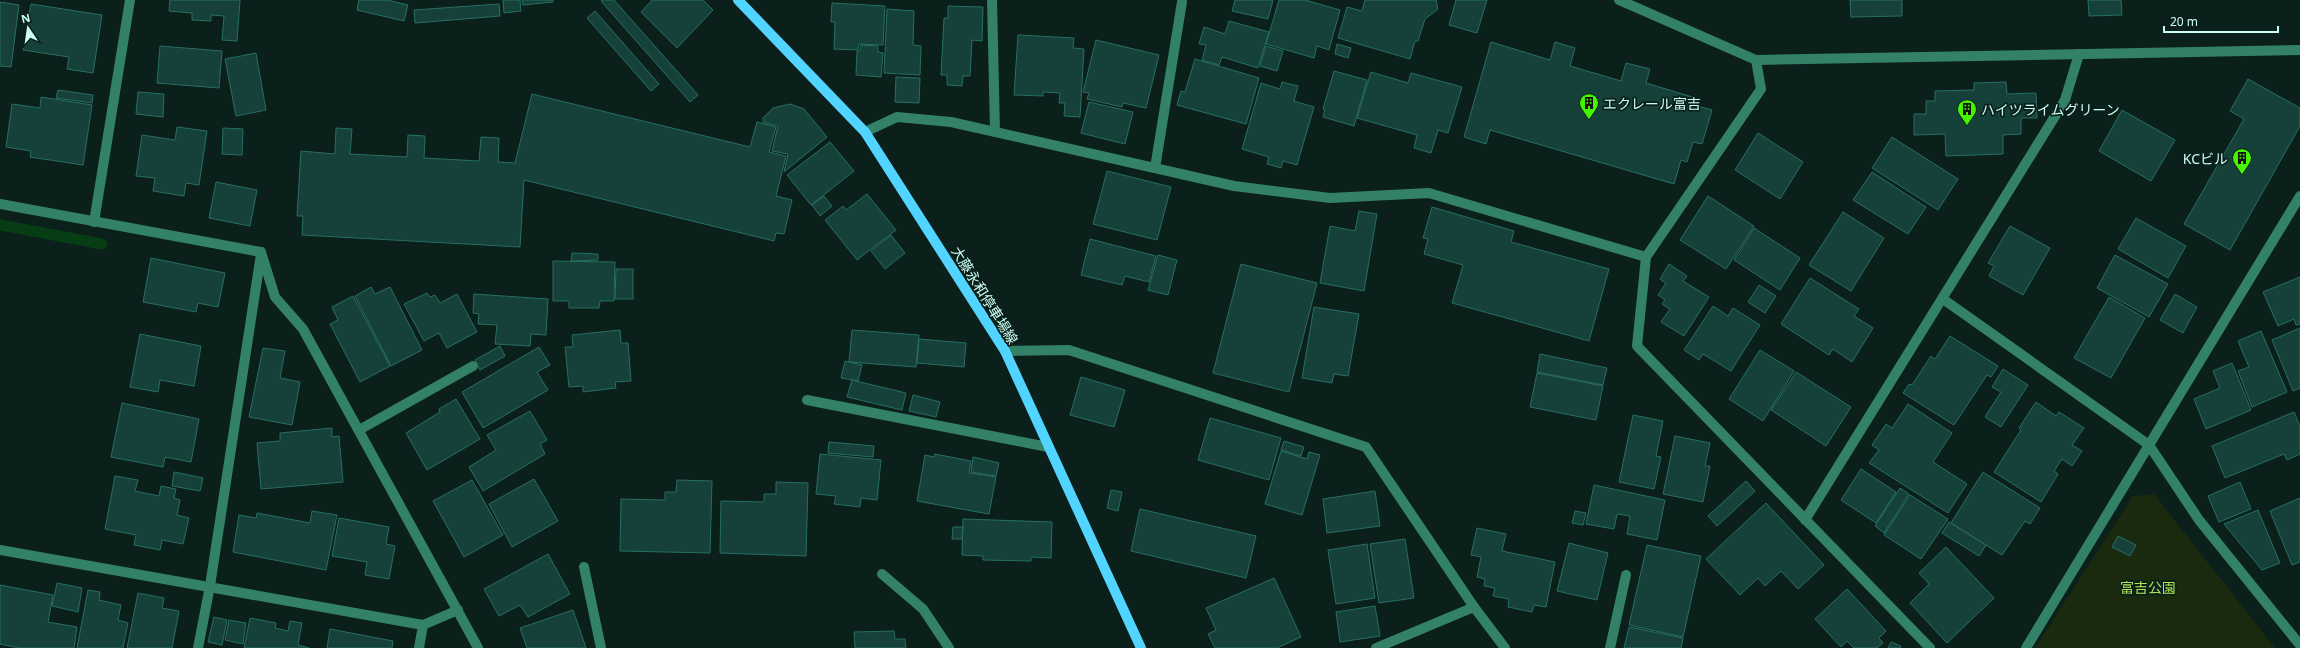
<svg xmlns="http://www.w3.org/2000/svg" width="2300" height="648" viewBox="0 0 2300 648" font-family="'Noto Sans','Noto Sans JP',sans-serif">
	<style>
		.green { fill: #192a0e }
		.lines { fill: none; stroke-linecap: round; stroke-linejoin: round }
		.stream { stroke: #063d15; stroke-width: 11 }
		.building { fill: #16413a; stroke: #276f62 }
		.minor { stroke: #338167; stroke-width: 10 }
		.major { stroke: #51d4ff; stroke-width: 10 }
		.labels { text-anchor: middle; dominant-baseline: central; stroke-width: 3.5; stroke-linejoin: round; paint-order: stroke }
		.poi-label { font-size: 14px; fill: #cafff1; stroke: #0b1f1b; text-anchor: start }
		.street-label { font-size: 14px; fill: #cafff1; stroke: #0b1f1b }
		.park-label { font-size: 14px; fill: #ade550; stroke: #0b1f1b }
	</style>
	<rect width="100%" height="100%" fill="#0b1f1b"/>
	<path class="green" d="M2154 494 2275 648H2035L2133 496Z"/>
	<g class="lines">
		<path class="stream" d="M0 225 102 244"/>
	</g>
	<g class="building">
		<path d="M170 0H240L237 41 222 40 224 16 211 15V21L192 20V13L169 11Z"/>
		<path d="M359 0H387L408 5 404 21 357 10Z"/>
		<path d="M503 0H520L521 11 504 13Z"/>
		<path d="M522 0H553V2L523 5Z"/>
		<path d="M603 0H614L698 95 690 102 601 1Z"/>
		<path d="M652 0H703L713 10 677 48 641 12Z"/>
		<path d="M1235 0H1273L1268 19 1232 11Z"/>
		<path d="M1279 0H1305L1340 10 1329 50 1317 46 1314 58 1266 44Z"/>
		<path d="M1365 0H1436L1438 9 1425 19 1418 41H1415L1410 59 1338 38 1347 7 1362 11Z"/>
		<path d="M1456 0H1487L1477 33 1449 25Z"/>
		<path d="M1850 0H1902V16L1851 17Z"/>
		<path d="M2088 0H2121L2122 15 2089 16Z"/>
		<path d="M0 2 19 5 11 67 0 66Z"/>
		<path d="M832 3 885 6 883 45 859 44 858 50 834 49 835 22H831Z"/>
		<path d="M31 4 102 15 93 73 67 69 69 57 23 50Z"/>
		<path d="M499 4 500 16 415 23 414 10Z"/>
		<path d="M948 6 983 7 982 41 972 40 970 76H963L962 86 947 85V75H941L944 18H948Z"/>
		<path d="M887 9 914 11 913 45 921 46 920 75 884 73Z"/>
		<path d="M595 11 659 84 651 91 587 18Z"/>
		<path d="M1229 21 1269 32 1258 68 1222 57 1219 65 1202 60 1206 45 1199 44 1204 27 1225 34Z"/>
		<path d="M1018 35 1074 38 1073 48 1084 49 1080 117 1064 116 1065 103H1059L1060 93 1043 92V96L1014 95Z"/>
		<path d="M1096 40 1159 55 1146 108 1123 103 1122 107 1087 99 1089 93 1083 92Z"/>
		<path d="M1491 42 1550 60 1555 42 1575 48 1570 66 1621 81 1626 63 1650 69 1646 83 1699 99 1697 106 1712 110 1702 144 1693 142 1687 162 1681 160 1674 184 1490 130 1486 144 1464 137Z"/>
		<path d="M1337 44 1351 48 1348 58 1335 54Z"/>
		<path d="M861 45 878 46V52L883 53 881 77 856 75 857 51H860Z"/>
		<path d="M160 46 222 51 219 88 157 83Z"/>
		<path d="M1266 46 1283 51 1277 71 1260 66Z"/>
		<path d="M256 53 266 110 236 116 225 59Z"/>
		<path d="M1195 59 1259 78 1246 124 1177 105 1181 91 1185 92Z"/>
		<path d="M1334 71 1367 80 1354 126 1323 117 1325 109H1323Z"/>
		<path d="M1371 72 1408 83 1411 73 1462 87 1448 133 1438 130 1431 153 1414 148 1417 135 1357 118Z"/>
		<path d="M896 77 920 78 919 103 895 102Z"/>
		<path d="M2248 79 2300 108V126L2230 250 2184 224 2244 119 2230 111Z"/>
		<path d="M1282 82 1298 86 1294 101 1314 107 1297 165 1283 161 1281 168 1267 164 1269 157 1242 149 1261 83 1280 89Z"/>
		<path d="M2006 82 2007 94 2036 93 2037 118H2021V134L2003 135V154L1946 156 1945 134 1914 135V114H1926V101H1935V91L1974 90V83Z"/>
		<path d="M58 90 93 95 92 103 56 98Z"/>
		<path d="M138 92 164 94 163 117 136 114Z"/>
		<path d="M532 94 750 147 757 122 776 127 769 152 786 156 776 196 792 200 784 234 776 233 774 241 524 180 520 247 302 235 303 216H297L301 151 335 154 336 128 352 129 350 154 407 157 408 135 425 136 424 158 479 161 481 137 499 138 498 162 515 163Z"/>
		<path d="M41 97 92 105 83 165 30 157 31 151 6 147 12 104 40 108Z"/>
		<path d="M1089 102 1133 112 1125 144 1081 133Z"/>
		<path d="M790 104 804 109 827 137 784 172 788 154 772 151 778 126 763 122V118L773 108Z"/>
		<path d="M2122 110 2175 140 2151 181 2099 151Z"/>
		<path d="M177 127 207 131 199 185 186 183 184 196 153 191 155 178 136 176 142 135 175 140Z"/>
		<path d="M223 128 243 129 242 155 222 154Z"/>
		<path d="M1758 133 1803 162 1780 199 1735 170Z"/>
		<path d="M1892 137 1958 179 1938 210 1872 168Z"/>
		<path d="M830 142 854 171 811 205 787 175Z"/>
		<path d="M1107 171 1171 187 1157 240 1093 224Z"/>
		<path d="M1872 172 1926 207 1908 234 1853 200Z"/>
		<path d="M216 182 257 190 250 226 209 218Z"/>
		<path d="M867 194 896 230 857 260 825 220 843 206 846 210Z"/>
		<path d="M824 196 832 206 820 216 812 205Z"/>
		<path d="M1708 196 1754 226 1726 269 1680 240Z"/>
		<path d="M1432 207 1514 231 1511 242 1609 269 1589 341 1452 303 1463 265 1424 254 1428 239 1423 238Z"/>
		<path d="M1359 211 1377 214 1364 291 1320 283 1330 226 1355 231Z"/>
		<path d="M1843 212 1884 238 1851 291 1809 265Z"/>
		<path d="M2136 218 2186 246 2168 278 2118 249Z"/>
		<path d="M2010 226 2050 248 2023 295 1989 276 1994 266 1988 263Z"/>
		<path d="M1754 228 1800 258 1780 290 1734 260Z"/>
		<path d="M891 235 905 253 885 269 871 251Z"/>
		<path d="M1090 239 1156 256 1149 282 1125 276 1122 285 1081 275Z"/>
		<path d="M572 253 598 254V260L571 261Z"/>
		<path d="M1158 255 1177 260 1168 295 1148 290Z"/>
		<path d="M2115 255 2168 284 2149 317 2097 288Z"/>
		<path d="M151 258 225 273 218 307 198 303 196 312 143 302Z"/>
		<path d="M553 261 615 262 614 301H600L599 308H569V301H553Z"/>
		<path d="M1241 264 1317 283 1289 392 1213 373Z"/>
		<path d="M1669 264 1687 276 1683 281 1709 297 1684 336 1661 322 1670 309 1662 304 1665 300 1658 295 1666 283 1660 279Z"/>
		<path d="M616 269H633V299H615Z"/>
		<path d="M2300 277V324L2296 325 2294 319 2278 326 2263 292Z"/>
		<path d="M1810 278 1859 309 1854 316 1873 328 1852 362 1833 349 1829 355 1781 324Z"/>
		<path d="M1759 285 1776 296 1765 313 1748 302Z"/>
		<path d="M371 287 375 294 390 287 422 350 391 366 355 296Z"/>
		<path d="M427 293 430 297 435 295 440 303 457 294 477 332 447 348 439 333 424 341 404 304Z"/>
		<path d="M474 294 548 299 546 335 531 334 530 346 495 344 497 325 478 324 479 314 473 313Z"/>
		<path d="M2175 294 2197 307 2183 333 2160 320Z"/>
		<path d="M353 296 390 366 360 382 330 324 338 320 332 307Z"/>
		<path d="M2109 297 2145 318 2111 378 2074 358Z"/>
		<path d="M1713 306 1728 316 1733 308 1760 325 1731 371 1703 354 1699 360 1684 350Z"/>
		<path d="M1314 307 1359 314 1348 376 1334 374 1332 383 1302 378Z"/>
		<path d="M2300 328V388L2293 391 2272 340Z"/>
		<path d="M620 330 621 343H628L631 381 615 382 616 388 583 392V386L569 387 565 347H573L572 335Z"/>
		<path d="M852 330 919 335 916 367 849 362Z"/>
		<path d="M2261 331 2287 392 2252 407 2238 371 2249 367 2238 341Z"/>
		<path d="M140 334 201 346 194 386 160 380 158 392 130 387Z"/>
		<path d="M1950 336 1998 366 1991 377 1987 375 1954 425 1903 393 1909 384 1912 385 1931 356 1935 359Z"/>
		<path d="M919 339 966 343 964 367 917 363Z"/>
		<path d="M500 346 505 356 480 370 475 360Z"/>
		<path d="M539 347 550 365 537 372 548 390 483 428 462 392Z"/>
		<path d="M263 348 285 351 280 378 300 382 292 425 249 417Z"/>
		<path d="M1760 350 1794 371 1763 421 1729 399Z"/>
		<path d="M1540 354 1607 368 1603 385 1537 372Z"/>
		<path d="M845 361 862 365 858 381 841 378Z"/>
		<path d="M2232 363 2251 410 2206 429 2194 399 2220 388 2213 371Z"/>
		<path d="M2003 369 2028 385 2001 427 1985 417 2001 392 1992 387Z"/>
		<path d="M1796 372 1851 407 1826 446 1771 410Z"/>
		<path d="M1537 373 1603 386 1596 420 1530 407Z"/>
		<path d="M1081 377 1125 390 1114 427 1070 415Z"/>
		<path d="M852 380 906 393 902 410 847 397Z"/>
		<path d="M913 395 940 402 936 417 909 411Z"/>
		<path d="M456 399 480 439 427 470 406 433 440 412 439 409Z"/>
		<path d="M2036 402 2056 416 2059 412 2084 428 2072 445 2082 451 2072 466 2062 459 2054 471 2058 474 2041 502 1994 472 2021 430 2019 428Z"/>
		<path d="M122 403 199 419 191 462 165 457 163 467 111 457Z"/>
		<path d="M1908 404 1952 433 1933 462 1967 484 1948 513 1869 463 1879 450 1872 445 1886 424 1892 428Z"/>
		<path d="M530 411 547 440 540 444 545 454 483 491 469 467 496 450 487 435Z"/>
		<path d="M2294 412 2300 426V454L2287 460 2284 454 2225 478 2212 446Z"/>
		<path d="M1633 415 1663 421 1656 456 1661 457 1654 489 1619 482Z"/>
		<path d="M1210 418 1281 438 1269 480 1198 460Z"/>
		<path d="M332 428V437L339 436 343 482 261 489 257 443 280 441V433Z"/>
		<path d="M1675 436 1710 443 1705 466H1710L1703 502 1663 494Z"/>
		<path d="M1284 441 1304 447 1301 456 1281 450Z"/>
		<path d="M829 442 874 446 873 457 828 453Z"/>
		<path d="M1281 451 1307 459 1309 452 1320 455 1302 515 1265 504Z"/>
		<path d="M820 454 881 460 877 500 861 498 860 507 834 504 836 496 816 494Z"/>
		<path d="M935 454 971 461 969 473 996 477 989 514 917 501 925 455 934 457Z"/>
		<path d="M973 457 999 463 996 476 971 472Z"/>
		<path d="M1861 469 1896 492 1876 523 1841 500Z"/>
		<path d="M174 472 203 478 200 491 172 486Z"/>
		<path d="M1983 472 2040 508 2030 524 2025 521 2002 555 1951 523Z"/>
		<path d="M115 476 138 480 135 491 159 496 161 486 176 489 174 498 180 500 177 515 189 518 183 544 162 540 160 550 134 545 136 535 105 529Z"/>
		<path d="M534 479 558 521 512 547 489 504Z"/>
		<path d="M472 480 503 535 464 557 433 501Z"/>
		<path d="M677 480 712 481 710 553 620 551 621 499 665 500V492H676Z"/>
		<path d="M1746 481 1755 491 1717 526 1708 516Z"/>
		<path d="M776 482 808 483 806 556 720 553 721 501 764 502V494H776Z"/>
		<path d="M2240 482 2251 509 2219 522 2208 496Z"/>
		<path d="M1594 485 1665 500 1657 540 1627 534 1630 516 1617 514 1614 529 1586 524Z"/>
		<path d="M1900 488 1909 494 1884 533 1875 526Z"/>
		<path d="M1111 490 1122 492 1118 511 1107 508Z"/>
		<path d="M1375 491 1380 526 1327 533 1323 499Z"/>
		<path d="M1910 495 1948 519 1921 559 1884 535Z"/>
		<path d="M2300 498V562L2292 565 2270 511Z"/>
		<path d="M1766 503 1824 565 1798 589 1781 571 1765 586 1758 578 1740 595 1706 559Z"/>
		<path d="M1140 509 1256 536 1246 578 1131 551Z"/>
		<path d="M2258 510 2280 563 2262 570 2224 524Z"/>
		<path d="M312 511 337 515 326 570 233 552 239 515 256 518 257 513 310 523Z"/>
		<path d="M1575 511 1586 513 1583 525 1572 523Z"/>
		<path d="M339 518 389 527 386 544 395 546 389 579 365 575 367 562 332 556Z"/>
		<path d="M963 519 1052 522 1051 558 1031 557V561L983 560V556L962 555Z"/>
		<path d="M1949 522 1986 545 1979 556 1942 533Z"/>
		<path d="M953 527H963L962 539H952Z"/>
		<path d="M1477 528 1506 534 1502 551 1555 562 1546 607 1534 605 1532 612 1508 607 1509 599 1493 596 1495 588 1484 586 1485 579 1477 577 1481 557 1471 555Z"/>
		<path d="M2118 536 2136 545 2130 556 2112 547Z"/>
		<path d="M1405 539 1414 598 1379 603 1370 544Z"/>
		<path d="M1569 543 1608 553 1597 600 1557 591Z"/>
		<path d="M1367 544 1375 598 1336 604 1328 550Z"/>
		<path d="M1647 545 1701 556 1683 637 1629 625Z"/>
		<path d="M1946 547 1994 598 1947 643 1910 603 1929 584 1919 573Z"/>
		<path d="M548 554 570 594 528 617 520 605 499 616 484 589Z"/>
		<path d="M1274 578 1301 637 1277 648H1215L1208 634 1216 630 1206 608Z"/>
		<path d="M57 583 82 588 78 612 52 606Z"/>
		<path d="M0 585 53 595 48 622 77 627 74 648H19L0 644Z"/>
		<path d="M1847 589 1886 631 1879 638 1883 643 1877 648H1854L1847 641 1841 647 1815 619Z"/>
		<path d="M88 590 100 592 99 600 121 605 118 620 128 623 123 648H77Z"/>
		<path d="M138 593 164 598 162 608 179 611 172 648H127Z"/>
		<path d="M1375 606 1380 636 1340 642 1336 612Z"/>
		<path d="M573 610 586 648H527L520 628Z"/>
		<path d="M214 617 227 620 222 645 208 642Z"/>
		<path d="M250 618 276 623 275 628 288 631 290 621 302 623 298 645 309 648H244Z"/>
		<path d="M229 620 246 623 243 644 225 640Z"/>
		<path d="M1629 627 1683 638 1681 648H1624Z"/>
		<path d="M330 629 393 641 392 648H327Z"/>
		<path d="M894 631 895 639H905L906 648H855L854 632Z"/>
		<path d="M1891 642 1901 646 1900 648H1888Z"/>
	</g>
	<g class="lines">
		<g class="minor">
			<path d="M992 0 995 132"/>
			<path d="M1619 0 1756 60 2300 50"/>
			<path d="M865 132 897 117 951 122 1234 186 1330 198 1429 193 1646 257 1761 89 1756 60"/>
			<path d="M1155 168 1182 2"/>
			<path d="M0 204 261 252"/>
			<path d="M94 222 130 0"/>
			<path d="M261 252 275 297 303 329 478 648"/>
			<path d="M1646 257 1637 346 1930 648"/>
			<path d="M1943 299 2149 445 2199 520 2300 645"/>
			<path d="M1005 351 1069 350 1366 447 1474 607 1505 648"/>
			<path d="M807 400 1048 447"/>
			<path d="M359 430 473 366"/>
			<path d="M1805 520 2065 100 2079 54"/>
			<path d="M0 550 423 625 458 610"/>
			<path d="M584 567 601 648"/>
			<path d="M882 574 923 609 949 648"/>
			<path d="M198 648 210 586 261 254"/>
			<path d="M419 648 423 625"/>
			<path d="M1376 648 1474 607"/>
			<path d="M1610 648 1626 575"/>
			<path d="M2026 648 2300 196"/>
		</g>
		<path class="major" d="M738 0 865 132 1005 351 1141 648"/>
	</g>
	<defs>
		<g id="building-pin" transform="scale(1)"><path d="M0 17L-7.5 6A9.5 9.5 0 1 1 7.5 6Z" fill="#44f500" stroke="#0b1f1b"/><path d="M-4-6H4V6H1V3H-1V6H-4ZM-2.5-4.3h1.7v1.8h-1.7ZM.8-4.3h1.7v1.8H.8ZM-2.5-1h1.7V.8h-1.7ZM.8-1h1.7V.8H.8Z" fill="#111"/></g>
	</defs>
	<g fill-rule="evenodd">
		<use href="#building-pin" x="1589" y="103"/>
		<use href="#building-pin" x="1967" y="109"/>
		<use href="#building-pin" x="2242" y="158"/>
	</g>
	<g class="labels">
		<g class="poi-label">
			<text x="1603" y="103">エクレール富吉</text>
			<text x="1981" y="109">ハイツライムグリーン</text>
			<text x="2228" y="158" text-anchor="end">KCビル</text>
		</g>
		<g class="street-label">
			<text transform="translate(985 295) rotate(58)">大藤永和停車場線</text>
		</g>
		<g class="park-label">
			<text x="2148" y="587">富吉公園</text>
		</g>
	</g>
	<g transform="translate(28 28) rotate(347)" stroke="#0b1f1b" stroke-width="3" paint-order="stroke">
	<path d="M0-3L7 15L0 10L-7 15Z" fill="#cafff1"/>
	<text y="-6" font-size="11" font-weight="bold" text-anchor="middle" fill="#cafff1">N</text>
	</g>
	<path d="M2164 26v6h114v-6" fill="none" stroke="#cafff1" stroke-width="2"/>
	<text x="2170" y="26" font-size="12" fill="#cafff1" stroke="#0b1f1b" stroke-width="3" paint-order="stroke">20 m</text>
</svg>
